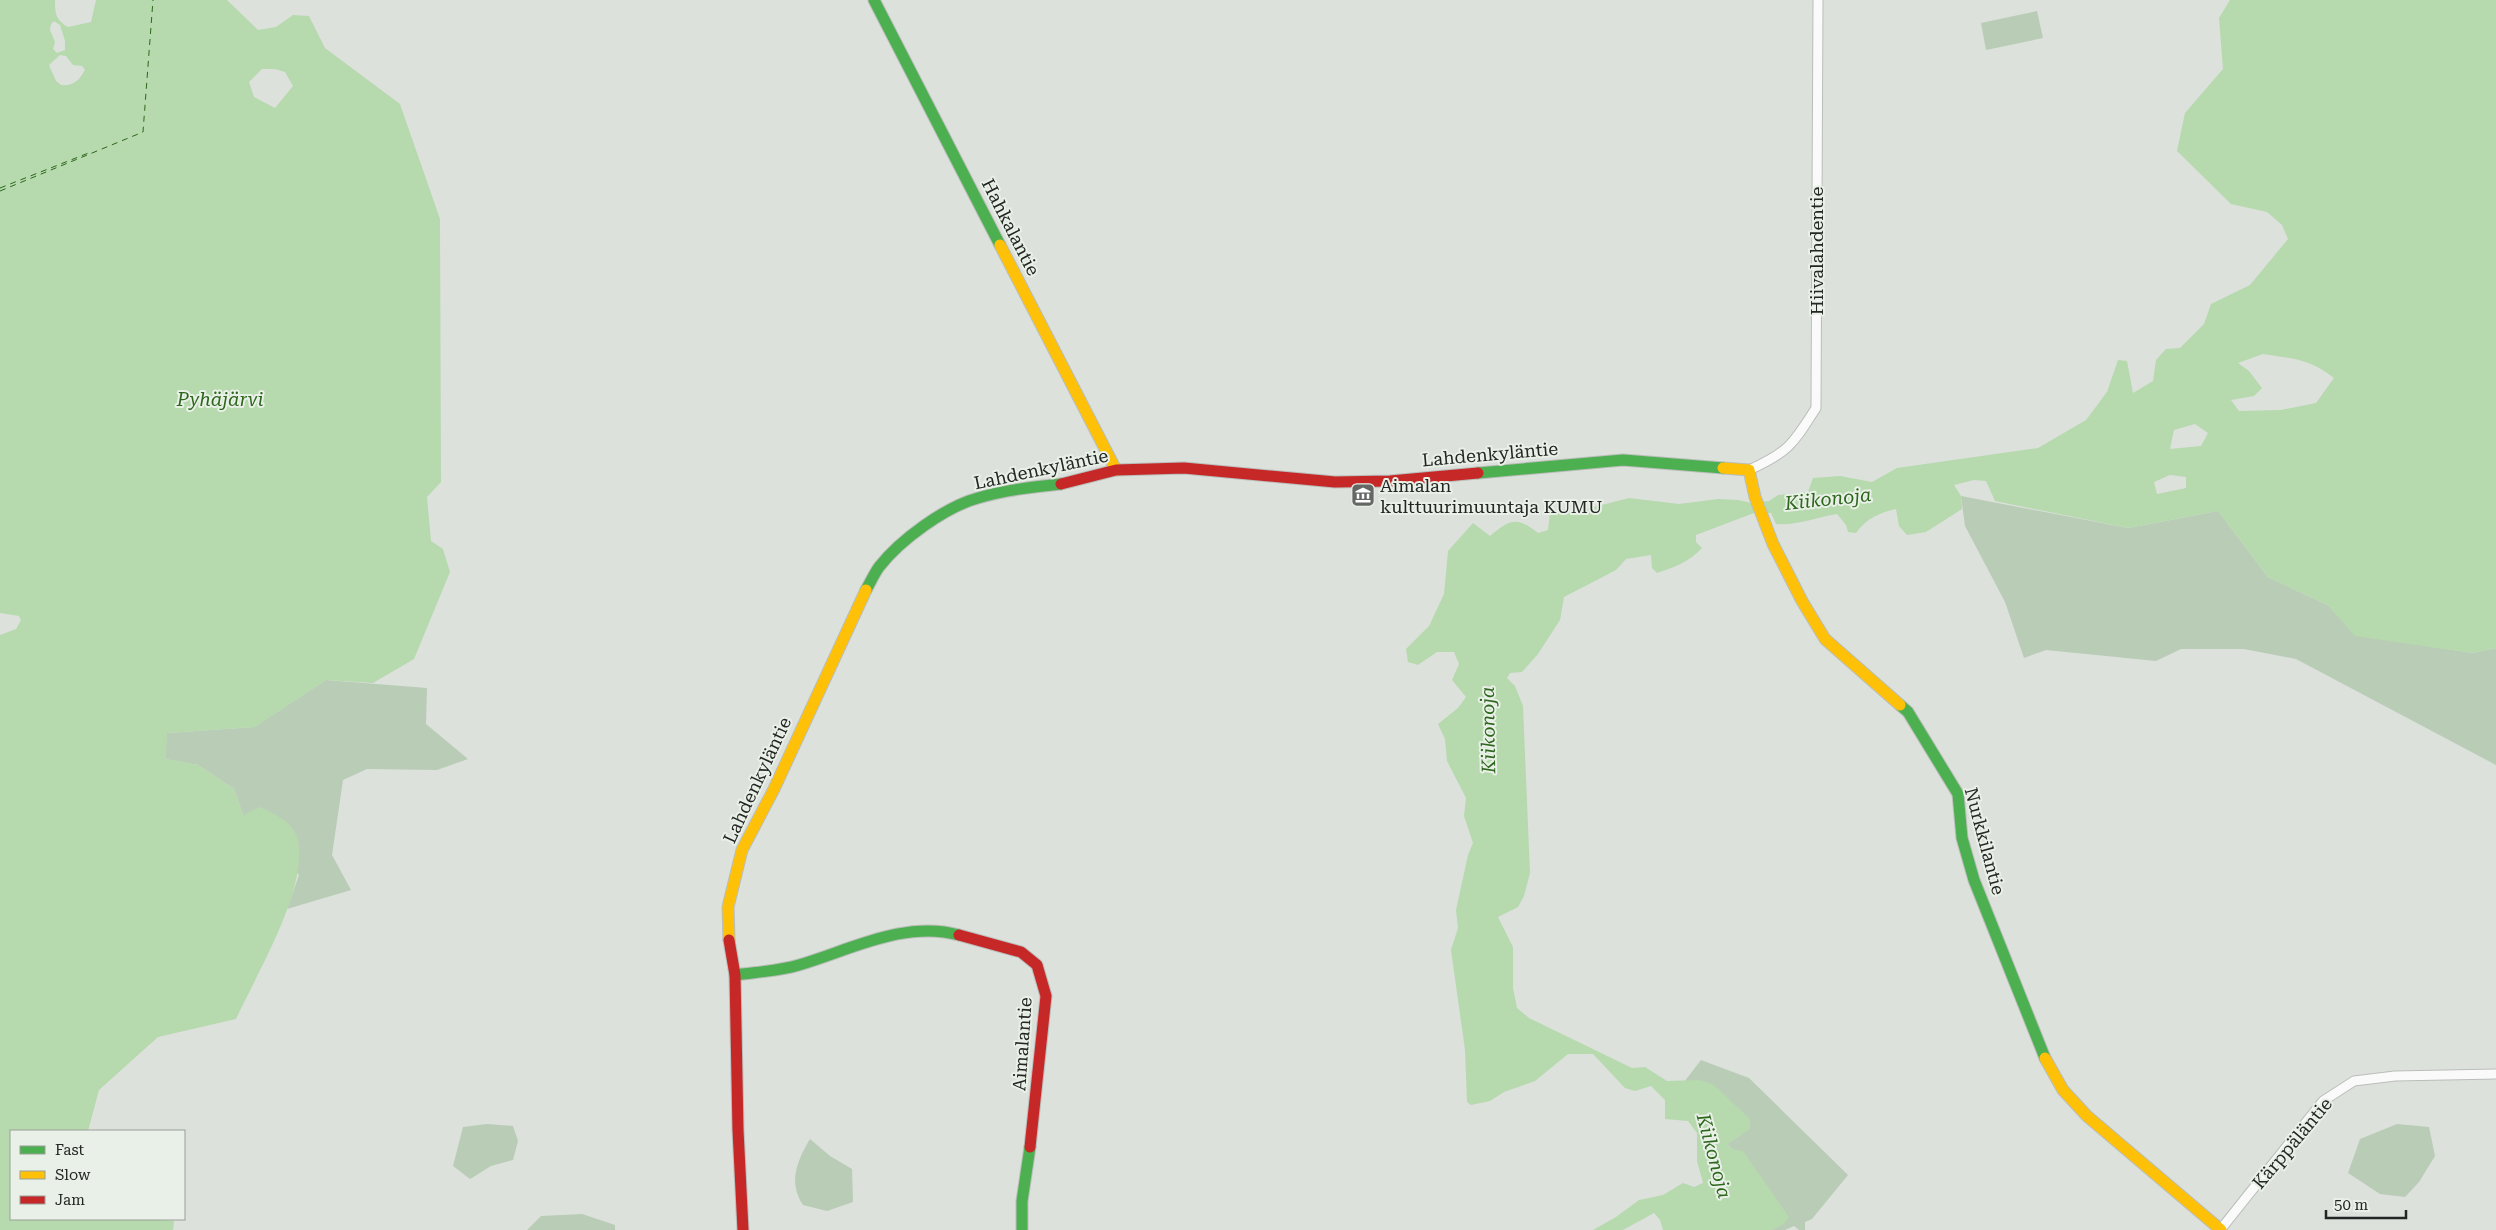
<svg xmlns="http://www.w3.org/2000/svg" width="2496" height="1230" viewBox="0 0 2496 1230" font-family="'Roboto Serif',serif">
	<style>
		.green { fill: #b9ccb6 }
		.water { fill: #b6d9ae; fill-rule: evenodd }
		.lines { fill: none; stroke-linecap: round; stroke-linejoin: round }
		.ferry { stroke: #2d671c; stroke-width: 1; stroke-dasharray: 6 5; stroke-linecap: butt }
		.street-casing { stroke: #babeba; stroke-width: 11 }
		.fast-casing { stroke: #babeba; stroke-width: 13 }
		.slow-casing { stroke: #babeba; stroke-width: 13 }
		.jam-casing { stroke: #babeba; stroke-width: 13 }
		.street { stroke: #fafafa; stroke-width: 9 }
		.fast { stroke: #4caf50; stroke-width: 11 }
		.slow { stroke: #ffc107; stroke-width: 11 }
		.jam { stroke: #c62828; stroke-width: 11 }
		.labels { text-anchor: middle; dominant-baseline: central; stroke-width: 4; stroke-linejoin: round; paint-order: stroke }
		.street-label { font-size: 18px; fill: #232623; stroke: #e9f0e7 }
		.poi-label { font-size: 18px; fill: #232623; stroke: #e9f0e7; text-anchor: start }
		.water-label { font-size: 19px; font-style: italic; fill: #2d671c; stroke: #e9f0e7 }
	</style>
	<rect width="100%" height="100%" fill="#dce1dc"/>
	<g class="green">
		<path d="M2037 11 2043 38 1986 50 1981 23Z"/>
		<path d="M1961 496 2128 528 2218 511 2268 577 2329 606 2355 635 2472 653 2496 648V765L2296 659 2244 649H2181L2156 661 2046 650 2024 658 2005 602 1965 526Z"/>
		<path d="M326 680 427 688 426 724 468 759 437 770 367 769 343 780 332 855 351 890 287 909 299 875 243 815 234 789 198 765 165 759 167 733 254 727Z"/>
		<path d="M1701 1060 1749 1078 1848 1175 1812 1219 1805 1222V1230H1799L1794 1226 1785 1230H1772L1732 1149 1727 1144 1742 1134 1684 1082Z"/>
		<path d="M487 1124 513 1126 518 1141 513 1160 491 1166 470 1179 453 1166 463 1127Z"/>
		<path d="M2397 1124 2429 1127 2435 1156 2419 1182 2405 1197 2380 1194 2348 1173 2360 1139Z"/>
		<path d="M810 1139 830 1156 852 1169 853 1202 827 1211 803 1205C788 1182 797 1161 810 1139Z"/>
		<path d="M582 1214 615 1225V1230H527L541 1216Z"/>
	</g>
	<g class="water">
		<path d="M0 0H55C55 14 56 20 68 27L91 22 96 0H227L258 30 276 27 293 15 309 16 325 48 400 104 440 219 441 482 427 497 431 541 443 549 450 572 414 659 373 683 326 680 255 727 167 733 166 759 198 765 234 789 243 815 260 807C274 814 292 821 297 837 311 885 256 975 236 1019L158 1037 99 1090 88 1131H11V1219H157L174 1221 173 1230H0V635L16 629 21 620 19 616 0 613ZM54 21 60 25 65 41V50L57 53 53 49 55 42 50 30 51 24ZM60 55 66 56 73 65 82 66 85 70C79 81 73 86 61 85L56 81 49 65ZM262 69H275L285 72 293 86 275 108 254 97 249 82Z"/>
		<path d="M2230 0H2496V648L2472 653 2355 636 2329 606 2268 577 2218 511 2128 528 1995 501 1986 481 1974 480 1954 485 1961 496 1962 509 1926 532 1907 535 1899 526 1896 509C1879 513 1867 518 1856 533L1848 532 1846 525 1837 514C1817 517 1796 526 1776 524L1771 513H1754L1696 535V542L1702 548C1689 562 1675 567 1657 573L1652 568 1651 555 1626 559 1616 570 1564 597 1560 620 1538 654 1522 672 1510 673 1507 678 1515 686 1523 706 1530 873 1524 896 1518 907 1498 917 1513 947V988L1517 1008 1529 1018 1632 1068 1645 1067 1667 1081 1700 1080 1714 1085 1750 1119V1129L1727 1144 1732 1149 1743 1151 1789 1217 1784 1224 1772 1230H1663L1660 1220 1654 1213 1623 1230H1593L1616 1217 1639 1200 1663 1195 1683 1183 1694 1187 1703 1183 1697 1161V1133L1688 1121 1665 1119V1100L1651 1086 1635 1091 1625 1088 1593 1054H1568L1535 1081 1504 1092 1490 1101 1471 1105 1467 1102 1465 1050 1451 950 1458 928 1456 910 1468 855 1473 843 1464 816 1466 798 1447 761 1445 739 1438 724 1458 708 1466 697 1452 680 1459 664 1454 652H1437L1418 665 1408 662 1406 649 1429 626 1444 594 1448 551 1473 523 1490 536C1510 519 1517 516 1538 533L1548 530 1550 513 1564 509 1575 512 1629 498 1679 504 1718 499 1738 500 1751 503 1769 501 1778 495 1808 492 1813 478 1840 476 1872 482 1897 468 2038 448 2086 420 2107 392 2118 360 2127 361 2133 393 2153 381 2156 360 2166 349 2180 348 2204 324 2211 304 2250 285 2288 239 2282 225 2267 212 2231 204 2177 151 2185 113 2223 69 2219 18ZM2263 354C2293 359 2309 358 2334 378L2316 403 2281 410 2239 411 2231 400 2254 396 2262 388 2249 371 2238 363ZM2195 424 2208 433 2201 446 2170 449 2174 430ZM2170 475 2186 477V488L2157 494 2154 482Z"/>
	</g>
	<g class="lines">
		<g class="ferry">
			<path d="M0 188 91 152"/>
			<path d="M0 191 143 132 153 0"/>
		</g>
		<g class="street-casing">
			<g id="street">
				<path d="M1749 470C1789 452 1793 444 1816 408L1818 0"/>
				<path d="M2221 1229 2323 1101 2354 1081 2395 1076 2496 1074"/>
			</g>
		</g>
		<g class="fast-casing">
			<g id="fast">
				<path d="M874 0 1000 245"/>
				<path d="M1478 473 1623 460 1723 468"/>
				<path d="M866 590C870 583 874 574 879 567 900 540 945 507 978 498 1005 490 1033 487 1061 484"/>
				<path d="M1900 705 1908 712 1958 794 1962 838 1974 880 2045 1058"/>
				<path d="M735 975C756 972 779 971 799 965 850 950 905 920 959 935"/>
				<path d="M1022 1230V1201L1030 1147"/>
			</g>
		</g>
		<g class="slow-casing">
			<g id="slow">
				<path d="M1000 245 1116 470"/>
				<path d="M1723 468 1749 470 1755 497 1773 544 1802 601 1825 639 1900 705"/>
				<path d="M729 940 728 907 742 850 774 789 866 590"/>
				<path d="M2045 1058 2063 1090 2087 1116 2221 1230"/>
			</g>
		</g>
		<g class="jam-casing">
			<g id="jam">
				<path d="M1061 484 1116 470 1184 468 1335 482 1390 481 1478 473"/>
				<path d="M959 935 1021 952 1037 965 1046 996 1030 1147"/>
				<path d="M729 940 735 975 738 1130 743 1230"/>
			</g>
		</g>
		<use href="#street" class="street"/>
		<use href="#fast" class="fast"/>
		<use href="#slow" class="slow"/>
		<use href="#jam" class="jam"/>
	</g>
	<defs>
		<g id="museum-square" transform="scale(1.25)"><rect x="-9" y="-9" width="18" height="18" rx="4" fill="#646764" stroke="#e9f0e7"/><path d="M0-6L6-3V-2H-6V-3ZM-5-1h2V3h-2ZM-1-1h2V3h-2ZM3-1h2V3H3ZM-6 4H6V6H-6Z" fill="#fff"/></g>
	</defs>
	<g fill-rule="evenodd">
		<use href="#museum-square" x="1363" y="495"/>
	</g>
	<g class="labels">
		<g class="street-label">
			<text transform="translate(1011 227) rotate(63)">Hahkalantie</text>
			<text transform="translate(1816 251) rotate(-90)">Hiivalahdentie</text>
			<text transform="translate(1490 454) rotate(-5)">Lahdenkyläntie</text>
			<text transform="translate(1041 469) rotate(-12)">Lahdenkyläntie</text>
			<text transform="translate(757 780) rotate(-65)">Lahdenkyläntie</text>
			<text transform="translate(1985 841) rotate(75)">Nurkkilantie</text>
			<text transform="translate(1022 1044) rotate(-86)">Aimalantie</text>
			<text transform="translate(2292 1143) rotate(-50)">Kärppäläntie</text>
		</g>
		<g class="poi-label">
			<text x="1380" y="485">Aimalan<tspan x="1380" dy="21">kulttuurimuuntaja KUMU</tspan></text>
		</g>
		<g class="water-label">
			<text x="220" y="399">Pyhäjärvi</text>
			<text transform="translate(1828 499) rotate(-6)">Kiikonoja</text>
			<text transform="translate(1488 730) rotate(-91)">Kiikonoja</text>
			<text transform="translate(1714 1156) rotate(75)">Kiikonoja</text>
		</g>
	</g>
	<rect x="10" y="1130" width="175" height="90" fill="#e9f0e7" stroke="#9a9f99"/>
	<rect x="20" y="1146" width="25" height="8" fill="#4caf50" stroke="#9a9f99"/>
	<text x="55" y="1155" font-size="15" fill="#232623">Fast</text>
	<rect x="20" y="1171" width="25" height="8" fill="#ffc107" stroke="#9a9f99"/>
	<text x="55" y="1180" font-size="15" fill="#232623">Slow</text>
	<rect x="20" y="1196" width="25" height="8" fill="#c62828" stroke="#9a9f99"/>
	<text x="55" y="1205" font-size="15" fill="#232623">Jam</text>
	<path d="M2326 1210v8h80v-8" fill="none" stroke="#232623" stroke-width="2.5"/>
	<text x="2334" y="1210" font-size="15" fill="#232623" stroke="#e9f0e7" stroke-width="4" paint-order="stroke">50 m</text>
</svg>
